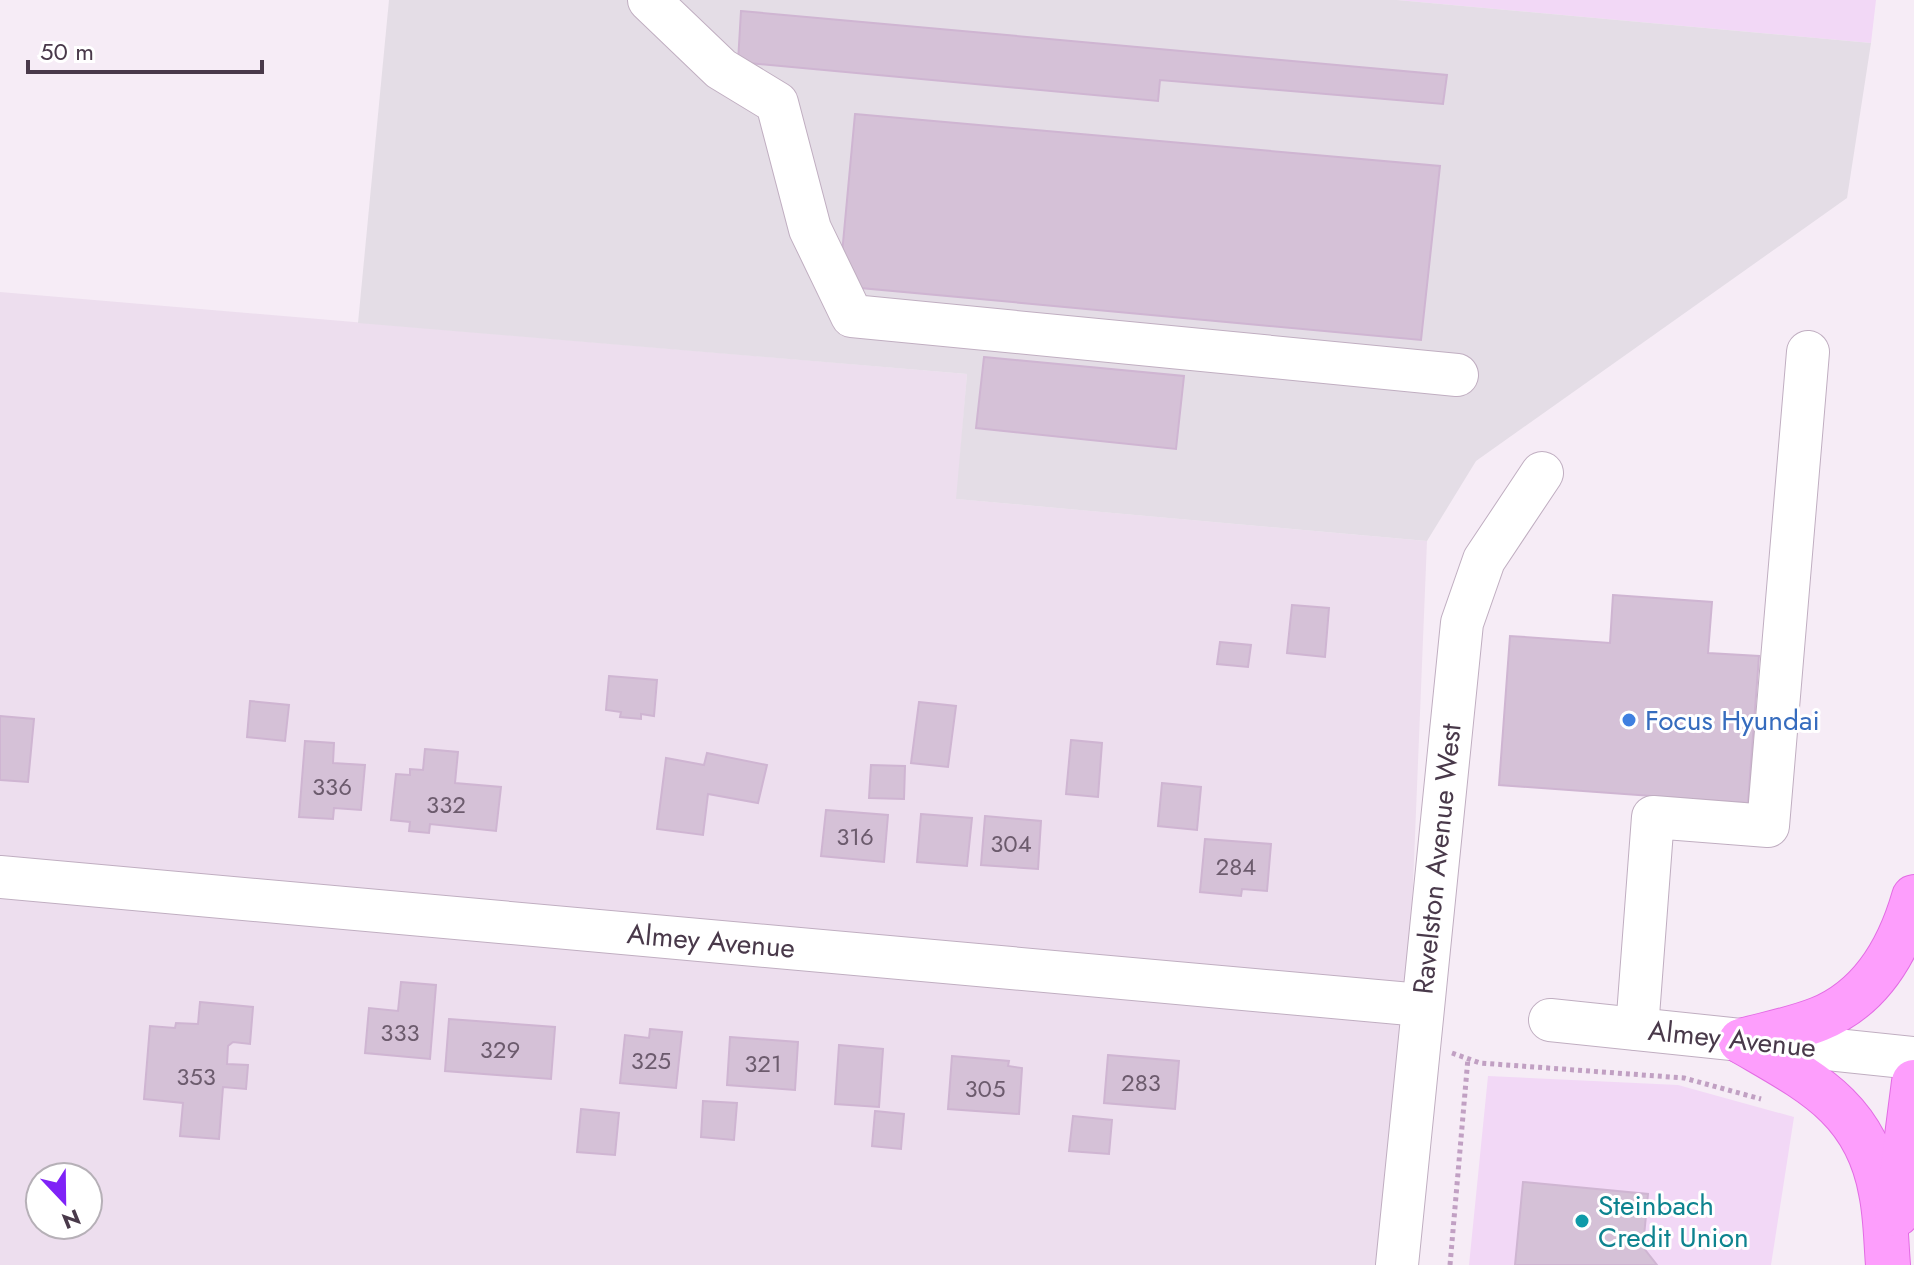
<svg xmlns="http://www.w3.org/2000/svg" width="1914" height="1265" viewBox="0 0 1914 1265" font-family="Jost,sans-serif">
	<style>
		.residential { fill: #eddeee; fill-rule: evenodd }
		.commercial { fill: #f2d8f6 }
		.industrial { fill: #e4dde6 }
		.building { fill: #d5c1d7; stroke: #cfb5d2; stroke-width: 2 }
		.lines { fill: none; stroke-linecap: round; stroke-linejoin: round }
		.minor-casing { stroke: #c0aec1; stroke-width: 44 }
		.major-casing { stroke: #e26ce3; stroke-width: 46 }
		.path { stroke: #c1a0c3; stroke-width: 5; stroke-dasharray: 4 4; stroke-linecap: butt }
		.minor { stroke: #fff; stroke-width: 42 }
		.major { stroke: #fd9efc; stroke-width: 44 }
		.shop-dot { fill: #3f7fe0; stroke: #fff; stroke-width: 3 }
		.culture-dot { fill: #0f9aa8; stroke: #fff; stroke-width: 3 }
		.labels { text-anchor: middle; dominant-baseline: central; stroke-width: 6; stroke-linejoin: round; paint-order: stroke }
		.number-label { font-size: 24px; fill: #6c5b6d }
		.shop-label { font-size: 28px; fill: #366cbe; stroke: #fff; text-anchor: start }
		.street-label { font-size: 28px; fill: #49394a; stroke: #fff }
		.culture-label { font-size: 28px; fill: #0d838f; stroke: #fff; text-anchor: start }
	</style>
	<rect width="100%" height="100%" fill="#f6ecf6"/>
	<path class="residential" d="M0 292 967 374 957 499 1427 541 1408 1008 1384 1265H0ZM40 1177H88V1225H40Z"/>
	<g class="commercial">
		<path d="M1397 0H1876L1871 43Z"/>
		<path d="M1488 1076 1678 1085 1794 1117 1771 1265H1469Z"/>
	</g>
	<path class="industrial" d="M389 0H1397L1871 43 1847 198 1476 461 1427 541 956 499 967 374 358 323Z"/>
	<g class="building">
		<path d="M741 11 1447 75 1443 104 1160 80 1158 101 738 62Z"/>
		<path d="M855 114 1440 166 1421 340 839 286Z"/>
		<path d="M984 357 1184 376 1176 449 976 428Z"/>
		<path d="M1613 595 1712 602 1708 653 1759 656 1748 803 1499 785 1510 636 1610 643Z"/>
		<path d="M1292 605 1329 608 1325 657 1287 653Z"/>
		<path d="M1220 642 1251 645 1248 667 1217 664Z"/>
		<path d="M609 676 657 680 654 716 641 714V719L620 717 621 712 606 710Z"/>
		<path d="M250 701 289 705 285 741 247 737Z"/>
		<path d="M919 702 956 706 948 767 911 763Z"/>
		<path d="M0 716 34 719 28 782 0 780Z"/>
		<path d="M1071 740 1102 743 1098 797 1066 794Z"/>
		<path d="M305 741 334 743 333 763 365 765 361 810 334 808 333 819 299 817Z"/>
		<path d="M425 749 458 752 455 783 501 787 496 831 430 824 429 833 409 831 410 822 391 820 396 774 410 775V769L423 770Z"/>
		<path d="M707 753 767 765 758 803 708 794 703 835 657 829 666 758 704 765Z"/>
		<path d="M871 765 905 766 904 799 869 798Z"/>
		<path d="M1162 783 1201 787 1197 830 1158 826Z"/>
		<path d="M826 810 888 815 884 862 821 856Z"/>
		<path d="M921 814 972 818 967 866 917 862Z"/>
		<path d="M985 816 1041 821 1038 869 981 865Z"/>
		<path d="M1205 839 1271 844 1267 891 1242 889 1241 896 1200 892Z"/>
		<path d="M401 982 436 985 430 1059 365 1053 369 1008 398 1011Z"/>
		<path d="M200 1002 253 1007 250 1044 233 1042 228 1046 227 1064 248 1065 246 1089 223 1087 219 1139 180 1136 183 1103 144 1099 150 1026 175 1028 176 1023 198 1024Z"/>
		<path d="M449 1019 555 1027 551 1079 445 1071Z"/>
		<path d="M650 1029 682 1032 676 1088 620 1083 625 1035 649 1038Z"/>
		<path d="M730 1037 798 1042 795 1090 727 1085Z"/>
		<path d="M839 1045 883 1049 879 1107 835 1104Z"/>
		<path d="M1108 1055 1179 1061 1175 1109 1104 1103Z"/>
		<path d="M952 1056 1009 1061 1008 1066 1022 1068 1019 1114 948 1109Z"/>
		<path d="M703 1101 737 1103 734 1140 701 1137Z"/>
		<path d="M581 1109 619 1113 615 1155 577 1152Z"/>
		<path d="M875 1111 904 1114 901 1149 872 1146Z"/>
		<path d="M1073 1116 1112 1120 1109 1154 1069 1151Z"/>
		<path d="M1523 1182 1648 1194 1643 1247 1657 1265H1515Z"/>
	</g>
	<g class="lines">
		<g class="minor-casing">
			<g id="minor">
				<path d="M649 0 721 69 777 103 810 229 852 316 1457 375"/>
				<path d="M0 877 1421 1005"/>
				<path d="M1550 1020 1914 1058"/>
				<path d="M1637 1029 1653 817 1768 826 1808 352"/>
				<path d="M1397 1265 1462 623 1484 560 1542 473"/>
			</g>
		</g>
		<g class="major-casing">
			<g id="major">
				<path d="M1741 1041C1809 1081 1866 1107 1881 1192 1886 1215 1886 1241 1888 1265"/>
				<path d="M1741 1041C1767 1034 1794 1029 1819 1019 1871 998 1899 949 1914 897"/>
				<path d="M1897 1214 1914 1082"/>
			</g>
		</g>
		<g class="path">
			<path d="M1452 1053 1480 1063 1684 1078 1761 1099"/>
			<path d="M1450 1265 1468 1058"/>
		</g>
		<use href="#minor" class="minor"/>
		<use href="#major" class="major"/>
	</g>
	<circle class="shop-dot" cx="1629" cy="720" r="8"/>
	<circle class="culture-dot" cx="1582" cy="1221" r="8"/>
	<g class="labels">
		<g class="number-label">
			<text x="332" y="786">336</text>
			<text x="446" y="804">332</text>
			<text x="855" y="836">316</text>
			<text x="1011" y="843">304</text>
			<text x="1236" y="866">284</text>
			<text x="400" y="1032">333</text>
			<text x="500" y="1049">329</text>
			<text x="651" y="1060">325</text>
			<text x="763" y="1063">321</text>
			<text x="196" y="1076">353</text>
			<text x="1141" y="1082">283</text>
			<text x="985" y="1088">305</text>
		</g>
		<g class="shop-label">
			<text x="1645" y="720">Focus Hyundai</text>
		</g>
		<g class="street-label">
			<text transform="translate(1437 859) rotate(-84)">Ravelston Avenue West</text>
			<text transform="translate(711 941) rotate(5)">Almey Avenue</text>
			<text transform="translate(1732 1039) rotate(6)">Almey Avenue</text>
		</g>
		<g class="culture-label">
			<text x="1598" y="1205">Steinbach<tspan x="1598" dy="32">Credit Union</tspan></text>
		</g>
	</g>
	<g transform="translate(64 1201) rotate(158)"><circle r="38" fill="#ffffff" stroke="#b6b0b7" stroke-width="2"/>
	<path d="M0-6L14 30L0 20L-14 30Z" fill="#7f22f7"/>
	<text y="-12" font-size="22" font-weight="bold" text-anchor="middle" fill="#49394a">N</text>
	</g>
	<path d="M28 60v12h234v-12" fill="none" stroke="#49394a" stroke-width="4"/>
	<text x="40" y="60" font-size="24" fill="#49394a" stroke="#ffffff" stroke-width="6" paint-order="stroke">50 m</text>
</svg>
